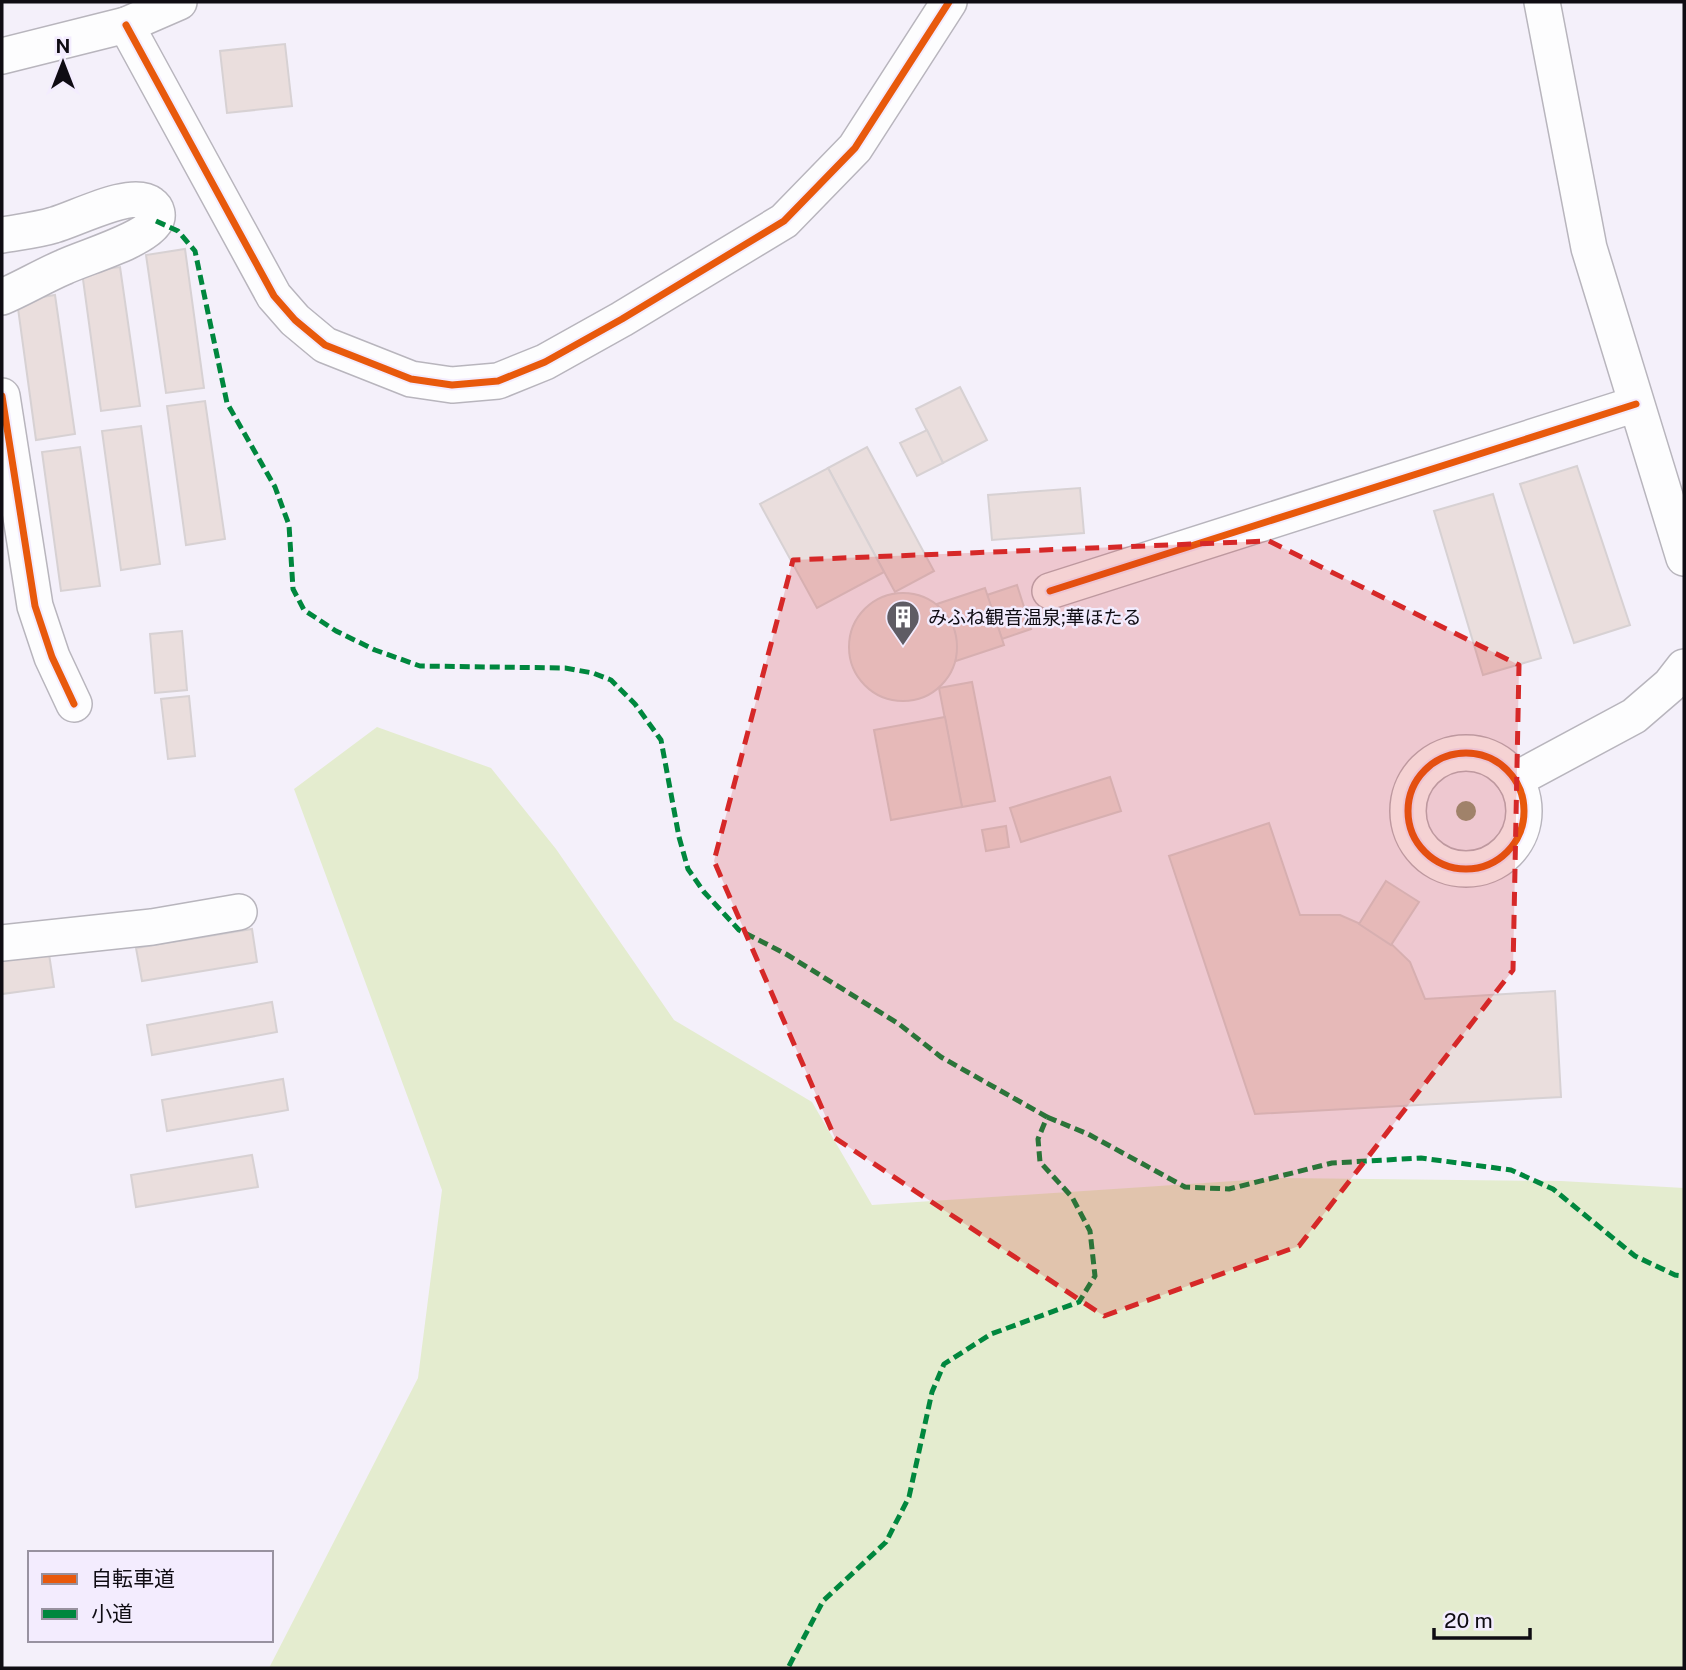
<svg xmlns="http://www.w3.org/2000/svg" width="1686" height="1670" viewBox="0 0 1686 1670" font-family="'Public Sans','Noto Sans JP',sans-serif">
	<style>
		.green { fill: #e4eccf }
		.building { fill: #eadedd; stroke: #d7d1d3; stroke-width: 2 }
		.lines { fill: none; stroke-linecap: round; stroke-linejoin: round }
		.minor-casing { stroke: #b8b5bd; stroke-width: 38 }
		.minor { stroke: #fdfdfe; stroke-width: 35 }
		.quiet { stroke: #00873e; stroke-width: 5; stroke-dasharray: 10 5; stroke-linecap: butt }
		.cycleway-casing { stroke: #f3ecfe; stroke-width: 11 }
		.cycleway { stroke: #e8590c; stroke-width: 7 }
		.tree { fill: #93997b }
		.marked { fill: #d62828; fill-opacity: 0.2; stroke: #d62828; stroke-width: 5; stroke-dasharray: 14 9; stroke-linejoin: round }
		.labels { text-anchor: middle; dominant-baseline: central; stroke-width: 5; stroke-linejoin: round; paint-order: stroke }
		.poi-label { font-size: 19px; fill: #0f0c13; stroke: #f3ecfe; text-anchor: start }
	</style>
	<rect width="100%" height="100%" fill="#f4f0fa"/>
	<path class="green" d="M377 727 491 768 556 849 674 1020 812 1102 872 1205 1281 1178 1561 1181 1684 1188V1668H269L418 1378 442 1190 294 789Z"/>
	<g class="building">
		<path d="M285 44 292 106 227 113 220 51Z"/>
		<path d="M185 249 204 388 166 393 146 255Z"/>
		<path d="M120 267 140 406 101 411 82 272Z"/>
		<path d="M55 295 75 434 36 440 17 301Z"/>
		<path d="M960 387 987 440 943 463 916 409Z"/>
		<path d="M205 401 225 539 186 545 167 406Z"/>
		<path d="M141 426 160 564 121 570 102 431Z"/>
		<path d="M927 430 943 463 917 476 900 443Z"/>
		<path d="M80 447 100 586 61 591 42 452Z"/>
		<path d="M867 447 934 571 895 592 828 468Z"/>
		<path d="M1577 466 1630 625 1574 643 1520 484Z"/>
		<path d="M828 468 884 572 817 608 760 504Z"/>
		<path d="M1080 488 1084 533 992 540 988 495Z"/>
		<path d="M1493 494 1541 658 1483 675 1434 511Z"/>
		<path d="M1017 585 1031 629 1002 639 987 595Z"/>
		<path d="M985 588 1004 645 956 661 937 604Z"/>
		<circle cx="903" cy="647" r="54"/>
		<path d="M182 631 187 690 155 693 150 634Z"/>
		<path d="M972 682 995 801 962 807 939 688Z"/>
		<path d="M189 696 195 756 168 759 161 699Z"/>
		<path d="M945 717 962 807 891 820 874 730Z"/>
		<path d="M1110 777 1121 811 1021 842 1010 808Z"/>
		<path d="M1269 823 1300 915H1340L1379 932 1410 962 1425 999 1555 991 1561 1097 1255 1114 1169 856Z"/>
		<path d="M1006 826 1009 847 986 851 982 830Z"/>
		<path d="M1386 881 1419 902 1391 945 1359 924Z"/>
		<path d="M252 929 257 962 142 981 136 948Z"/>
		<path d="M49 954 54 987 2 994V961Z"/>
		<path d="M272 1002 277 1032 152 1055 147 1025Z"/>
		<path d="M283 1079 288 1110 167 1131 162 1100Z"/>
		<path d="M252 1155 258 1187 136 1207 131 1175Z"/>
	</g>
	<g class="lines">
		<g class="minor-casing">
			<g id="minor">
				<path d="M1542 2 1589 248 1684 558"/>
				<path d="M126 25 274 296 295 320 325 345 411 379 452 385 498 381 545 362 622 319 784 221 855 148 949 2"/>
				<path d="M2 56 126 25 179 2"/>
				<path d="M2 235C19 232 38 230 54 225 76 219 132 189 151 204 157 208 159 216 155 222 143 241 85 257 64 267 43 276 23 288 2 297"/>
				<path d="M2 396 35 606 52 657 74 704"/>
				<path d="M1050 591 1636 404"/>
				<circle cx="1466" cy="811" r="58"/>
				<path d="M1515 780 1634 716 1670 685 1684 667"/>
				<path d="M2 943 152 927 239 912"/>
			</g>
		</g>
		<use href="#minor" class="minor"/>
		<g class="quiet">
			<path d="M156 221 178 231 195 251 227 403 275 487 289 525 293 589 304 610 336 631 375 650 420 666 565 668 593 673 611 680 635 704 661 740 679 837 688 869 704 892 739 930 786 954 899 1024 941 1057 1047 1117 1038 1139 1040 1162 1072 1197 1090 1231 1095 1276 1079 1302 991 1334 944 1364 932 1392 909 1497 886 1542 823 1601 788 1668"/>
			<path d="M1047 1117 1088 1134 1185 1187 1229 1189 1332 1163 1421 1158 1511 1170 1553 1189 1635 1256 1675 1275 1684 1276"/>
		</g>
		<g class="cycleway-casing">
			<g id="cycleway">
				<path d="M126 25 274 296 295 320 325 345 411 379 452 385 498 381 545 362 622 319 784 221 855 148 949 2"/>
				<path d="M2 396 35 606 52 657 74 704"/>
				<path d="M1050 591 1636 404"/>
				<circle cx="1466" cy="811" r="58"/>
			</g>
		</g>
		<use href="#cycleway" class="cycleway"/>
	</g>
	<circle class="tree" cx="1466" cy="811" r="10"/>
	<path class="marked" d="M1269 541 1519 665 1513 970 1299 1246 1104 1316 835 1138 714 861 793 560Z"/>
	<defs>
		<g id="building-pin" transform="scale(1.75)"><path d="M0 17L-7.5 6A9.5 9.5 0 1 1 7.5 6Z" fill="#5f5c64" stroke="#f3ecfe"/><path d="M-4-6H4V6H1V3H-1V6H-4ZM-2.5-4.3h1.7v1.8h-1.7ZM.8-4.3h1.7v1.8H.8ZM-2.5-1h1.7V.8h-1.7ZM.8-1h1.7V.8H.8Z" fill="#fff"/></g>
	</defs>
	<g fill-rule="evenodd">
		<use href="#building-pin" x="903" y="617"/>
	</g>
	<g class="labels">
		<g class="poi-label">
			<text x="928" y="617">みふね観音温泉;華ほたる</text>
		</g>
	</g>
	<rect width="1686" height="1670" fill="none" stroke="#0f0c13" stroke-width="7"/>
	<rect x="28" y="1551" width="245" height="91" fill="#f3ecfe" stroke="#9892a0" stroke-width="2"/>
	<rect x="42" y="1574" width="35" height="10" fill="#e8590c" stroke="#9892a0" stroke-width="2"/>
	<text x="91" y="1586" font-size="21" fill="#0f0c13">自転車道</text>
	<rect x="42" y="1609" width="35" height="10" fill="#00873e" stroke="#9892a0" stroke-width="2"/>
	<text x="91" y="1621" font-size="21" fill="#0f0c13">小道</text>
	<g transform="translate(63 63)" stroke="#f3ecfe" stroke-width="5" paint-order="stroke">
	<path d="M0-5L12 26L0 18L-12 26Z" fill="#0f0c13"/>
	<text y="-10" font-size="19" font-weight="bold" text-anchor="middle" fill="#0f0c13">N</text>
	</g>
	<path d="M1434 1628v10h96v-10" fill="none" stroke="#0f0c13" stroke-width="3.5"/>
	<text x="1444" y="1628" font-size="21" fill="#0f0c13" stroke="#f3ecfe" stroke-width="5" paint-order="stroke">20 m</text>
</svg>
